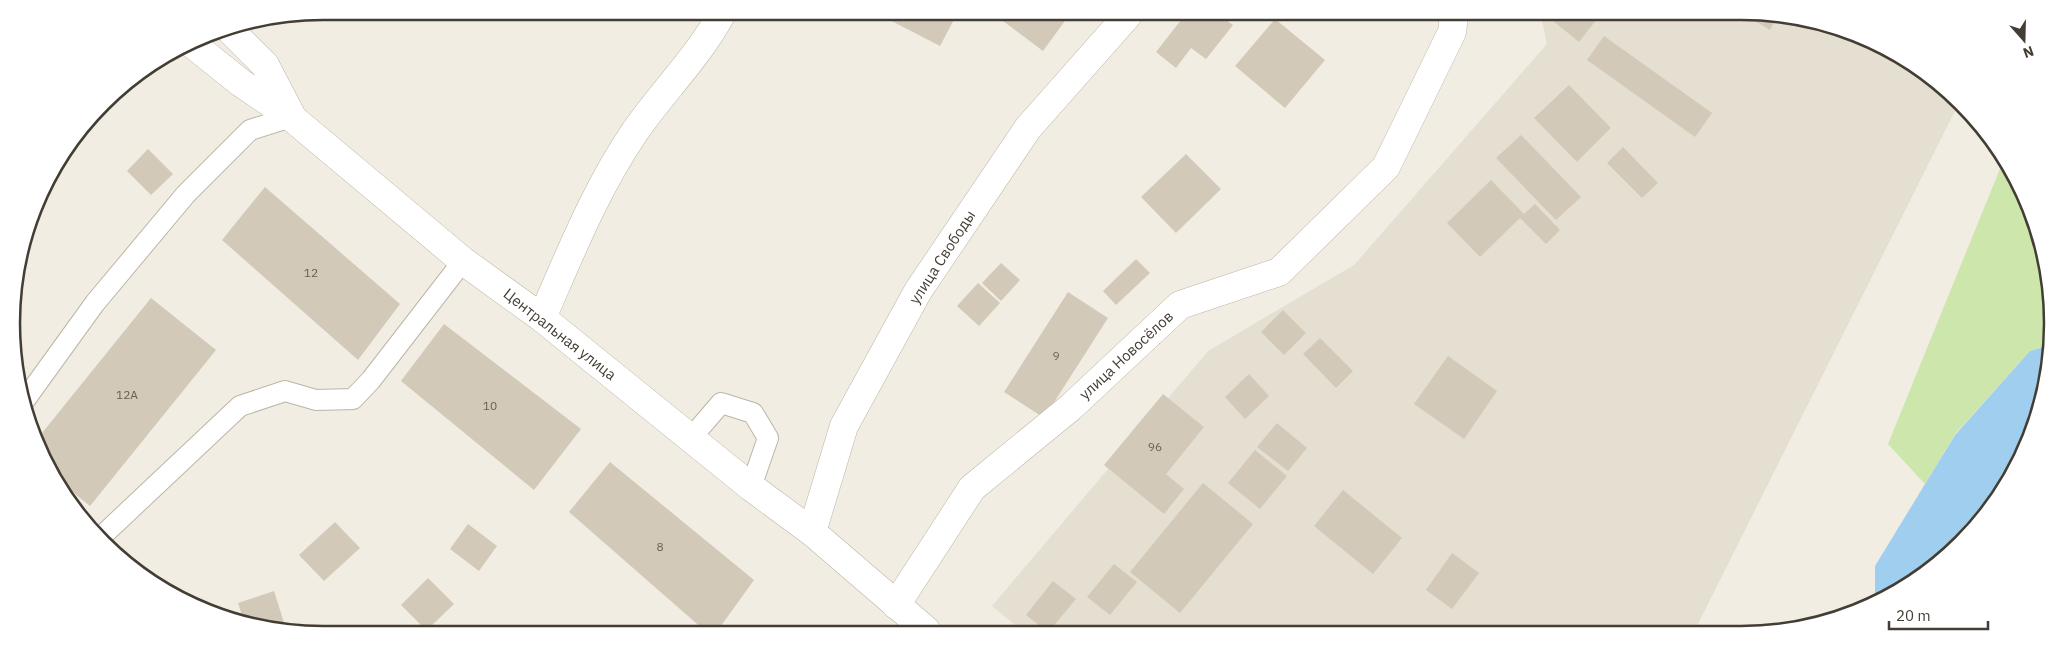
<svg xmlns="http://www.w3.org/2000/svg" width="2064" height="646" viewBox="0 0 2064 646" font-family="'IBM Plex Sans',sans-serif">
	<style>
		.residential { fill: #e5dfd1 }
		.green { fill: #cce6ac }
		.water { fill: #9fceef }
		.building { fill: #d3c9b9 }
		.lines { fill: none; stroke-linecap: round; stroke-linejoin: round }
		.service-casing { stroke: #bdb5a6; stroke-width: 22 }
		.minor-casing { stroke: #bdb5a6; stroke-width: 29 }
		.tertiary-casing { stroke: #bdb5a6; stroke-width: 29 }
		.service { stroke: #fff; stroke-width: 20 }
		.minor { stroke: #fff; stroke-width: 28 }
		.tertiary { stroke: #fff; stroke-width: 28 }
		.labels { text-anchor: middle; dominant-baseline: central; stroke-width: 5; stroke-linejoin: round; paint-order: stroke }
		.number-label { font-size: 12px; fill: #676055 }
		.street-label { font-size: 15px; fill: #433d34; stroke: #fff }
		.rim { fill: none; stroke: #433d34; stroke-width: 2.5 }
	</style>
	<rect width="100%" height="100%" fill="#f1ede3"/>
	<path class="residential" d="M1541 16 1802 17 1914 64 1957 107 1694 632 1021 630 992 606 1208 351 1354 265 1547 44Z"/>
	<path class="green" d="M2004 159 2047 262V346L2030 351 1955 434 1925 484 1888 444Z"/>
	<path class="water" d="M2047 346V384L2011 479 1947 557 1875 604V566L1955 435 2030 351Z"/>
	<g class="building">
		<path d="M878 14H957L940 46Z"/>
		<path d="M1008 14H1070L1043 51 1003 21Z"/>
		<path d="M1185 15H1224L1222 17 1233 25 1206 59 1191 48 1176 68 1156 52Z"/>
		<path d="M1547 16H1594L1597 19 1579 42Z"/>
		<path d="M1748 17H1777L1770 30Z"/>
		<path d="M1275 19 1325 60 1285 108 1235 66Z"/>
		<path d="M1604 36 1712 113 1695 137 1587 60Z"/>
		<path d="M1569 85 1611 128 1577 162 1534 118Z"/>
		<path d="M1521 135 1581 197 1556 220 1496 158Z"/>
		<path d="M1623 147 1658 183 1642 198 1607 163Z"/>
		<path d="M148 149 173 174 151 195 127 171Z"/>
		<path d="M1186 154 1221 189 1176 233 1141 197Z"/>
		<path d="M1491 180 1524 214 1535 204 1560 230 1546 244 1520 218 1480 257 1447 223Z"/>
		<path d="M265 187 400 304 358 360 222 240Z"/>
		<path d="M1136 259 1150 273 1116 305 1103 291Z"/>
		<path d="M1001 263 1020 280 1001 301 982 283Z"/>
		<path d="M978 283 1000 303 979 326 957 306Z"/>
		<path d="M1068 292 1108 318 1044 418 1004 392Z"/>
		<path d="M151 298 216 350 90 506 56 478 38 438Z"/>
		<path d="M1283 310 1306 333 1284 355 1261 332Z"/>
		<path d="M444 324 581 429 534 490 401 381Z"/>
		<path d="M1320 338 1353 371 1336 388 1303 354Z"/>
		<path d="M1448 356 1497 391 1464 439 1414 404Z"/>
		<path d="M1249 374 1269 396 1245 419 1225 397Z"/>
		<path d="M1163 394 1204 427 1166 474 1184 489 1164 514 1104 465Z"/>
		<path d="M1277 423 1307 448 1288 471 1257 447Z"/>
		<path d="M1255 450 1287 476 1260 509 1228 483Z"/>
		<path d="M610 462 754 580 718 630H704L569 512Z"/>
		<path d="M1203 483 1253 524 1180 613 1130 572Z"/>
		<path d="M1343 490 1402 538 1373 574 1314 526Z"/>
		<path d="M335 522 360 548 324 581 299 555Z"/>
		<path d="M468 524 497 546 479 571 450 549Z"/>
		<path d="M1452 553 1479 573 1452 609 1426 590Z"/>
		<path d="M1114 564 1137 582 1110 615 1087 597Z"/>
		<path d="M428 578 454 604 428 629H425L401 605Z"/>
		<path d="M1053 581 1076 599 1050 630H1045L1026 615Z"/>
		<path d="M274 591 286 629H262L244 621 238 603Z"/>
	</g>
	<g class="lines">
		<g class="service-casing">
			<g id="service">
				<path d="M22 404 95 303 186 194 250 130 291 117"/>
				<path d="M691 438 721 403 753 413 768 438 751 487"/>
				<path d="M103 535 240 406 285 391 316 400 353 399 371 380 463 261"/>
			</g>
		</g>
		<g class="minor-casing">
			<g id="minor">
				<path d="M230 30 265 65 291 115"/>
				<path d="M191 43 241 83 291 117 463 261 542 318 751 487 812 532 844 426 918 291 1028 128 1128 15"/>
				<path d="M542 318C570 254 596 188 636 130 664 90 699 56 722 13"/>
				<path d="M896 605 972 488 1071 407 1180 305 1279 272 1386 167 1452 32 1454 16"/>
			</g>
		</g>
		<g class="tertiary-casing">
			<path id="tertiary" d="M812 532 926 630"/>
		</g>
		<use href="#service" class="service"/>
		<use href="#minor" class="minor"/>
		<use href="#tertiary" class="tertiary"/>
	</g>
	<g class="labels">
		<g class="number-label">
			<text x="311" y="272">12</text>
			<text x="1056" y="355">9</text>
			<text x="127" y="394">12А</text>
			<text x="490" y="405">10</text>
			<text x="1155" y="446">96</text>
			<text x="660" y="546">8</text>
		</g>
		<g class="street-label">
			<text transform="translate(942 257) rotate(-57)">улица Свободы</text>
			<text transform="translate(560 334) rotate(38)">Центральная улица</text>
			<text transform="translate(1126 355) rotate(-43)">улица Новосёлов</text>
		</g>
	</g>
	<path d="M0 0H2064V646H0ZM323 20H1741A303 303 0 0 1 2044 323V323A303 303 0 0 1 1741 626H323A303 303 0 0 1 20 323V323A303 303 0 0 1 323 20Z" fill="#fff" fill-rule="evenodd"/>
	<path class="rim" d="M323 20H1741A303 303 0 0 1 2044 323V323A303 303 0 0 1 1741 626H323A303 303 0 0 1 20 323V323A303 303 0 0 1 323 20Z"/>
	<g transform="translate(2024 40) rotate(160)" stroke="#ffffff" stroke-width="4" paint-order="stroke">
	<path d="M0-4L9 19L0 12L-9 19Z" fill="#433d34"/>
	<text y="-8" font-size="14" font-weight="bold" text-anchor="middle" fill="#433d34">N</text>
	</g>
	<path d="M1889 621v8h99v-8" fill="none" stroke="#433d34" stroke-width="2.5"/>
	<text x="1896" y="621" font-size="15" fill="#433d34" stroke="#ffffff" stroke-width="4" paint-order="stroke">20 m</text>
</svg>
